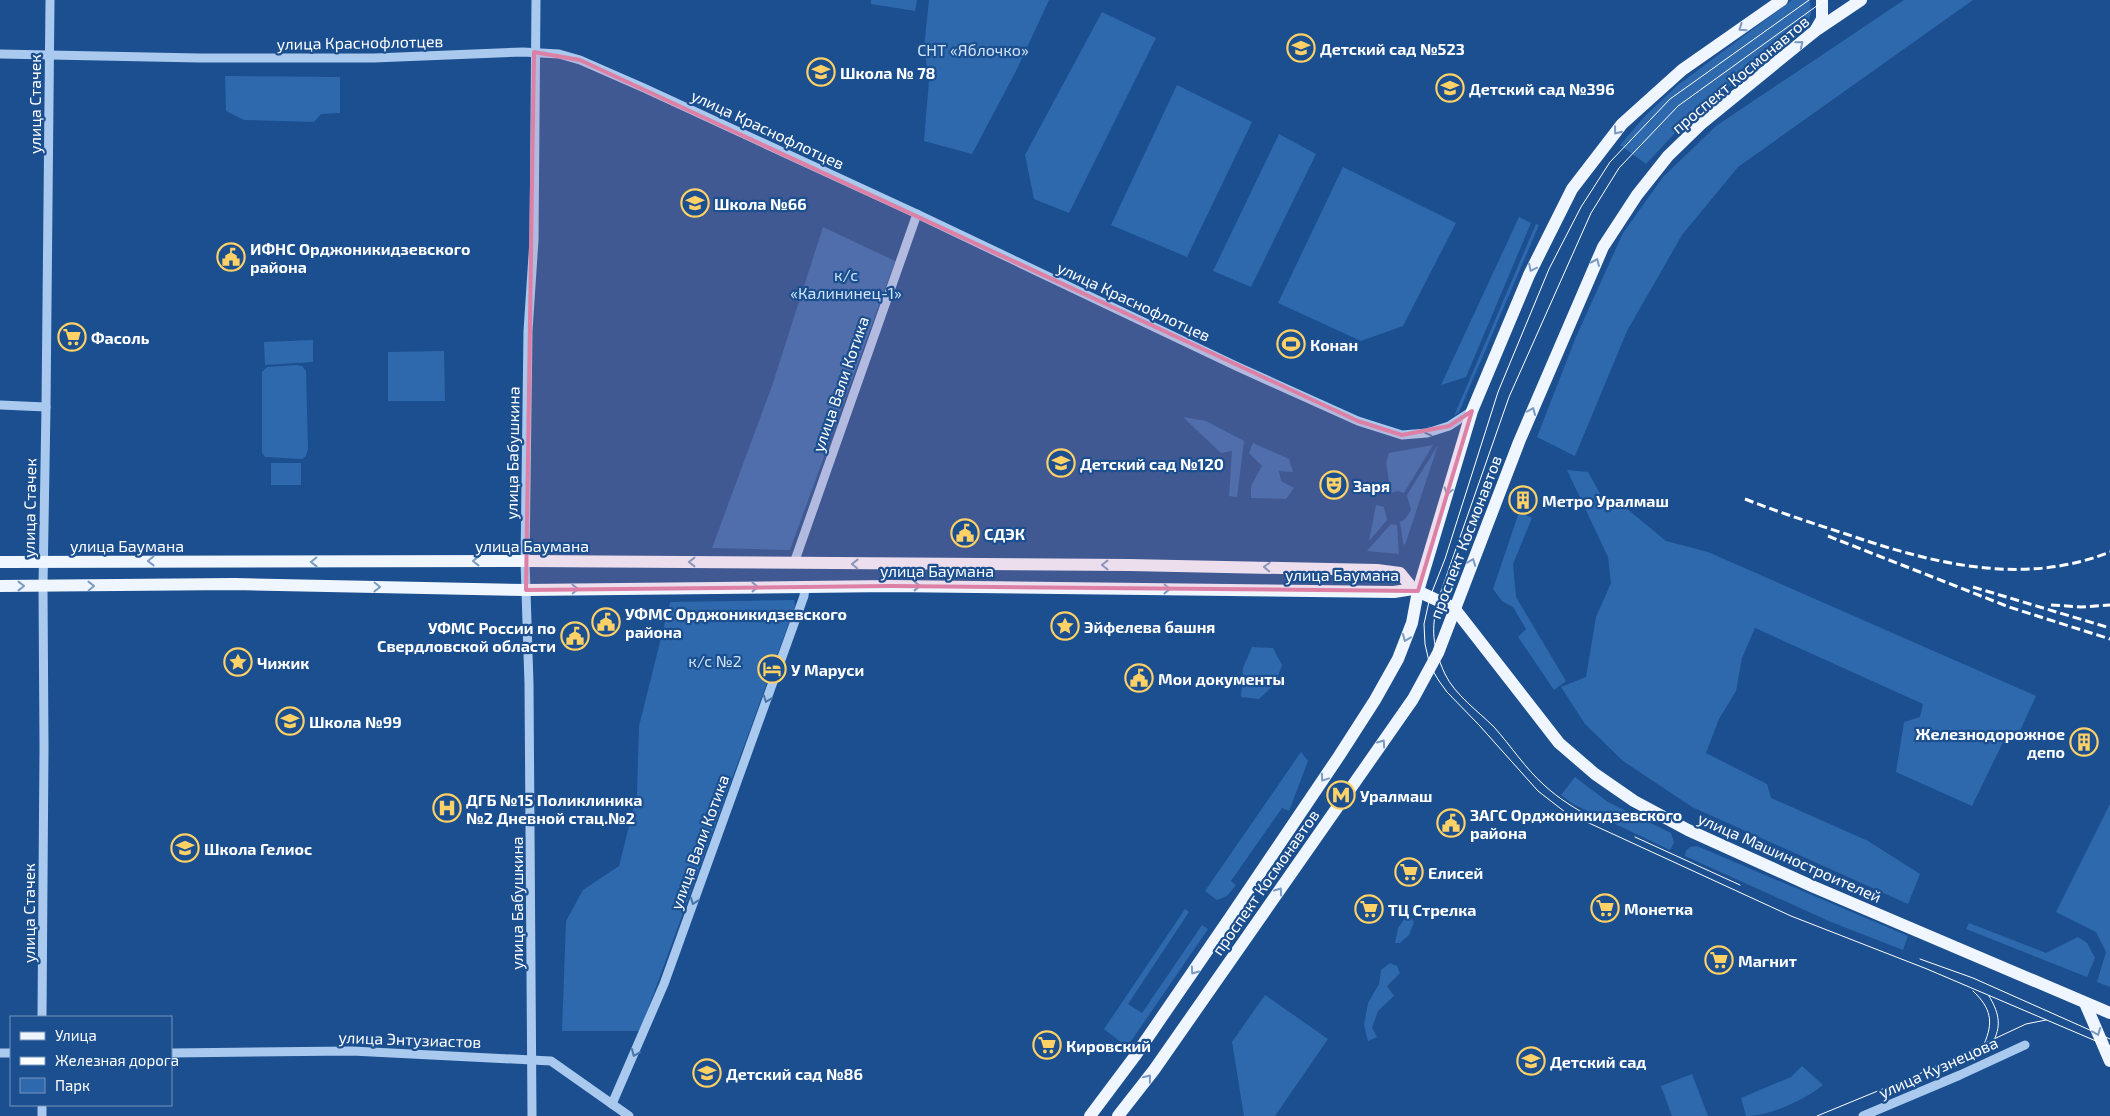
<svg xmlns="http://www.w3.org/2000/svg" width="2110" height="1116" viewBox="0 0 2110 1116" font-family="'Exo 2',sans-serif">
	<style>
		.green { fill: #2e69ad }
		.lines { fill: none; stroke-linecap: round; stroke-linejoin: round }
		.minor { stroke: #a9c9ee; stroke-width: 9 }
		.major { stroke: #f0f6ff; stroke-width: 12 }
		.tram { stroke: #fff; stroke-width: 1 }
		.rail { stroke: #fff; stroke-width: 3; stroke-dasharray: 9 4; stroke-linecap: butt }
		.oneway { stroke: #7b9ac1 }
		.oneway2 { stroke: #4674ac }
		.marked { fill: #dd80a5; fill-opacity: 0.2; stroke: #dd80a5; stroke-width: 4; stroke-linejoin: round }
		.labels { text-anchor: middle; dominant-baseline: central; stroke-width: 4.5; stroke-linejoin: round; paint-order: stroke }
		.street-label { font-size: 16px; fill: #fff; stroke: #1b4f8f }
		.poi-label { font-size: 16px; font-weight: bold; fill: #fff; stroke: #1b4f8f; text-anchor: start }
		.park-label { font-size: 16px; fill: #cfe3fa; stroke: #1b4f8f }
	</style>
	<rect width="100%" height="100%" fill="#1b4f8f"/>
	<g class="green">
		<path d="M871 0H917L915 11 871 4Z"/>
		<path d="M929 0H1049L1017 69 972 154 924 141 929 80 924 48Z"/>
		<path d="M1792 0H1810L1811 14 1805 28 1690 117 1646 164 1620 145 1646 115 1678 85Z"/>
		<path d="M1904 0H1973L1738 167 1682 235 1627 331 1575 456 1537 437 1576 337 1623 233 1663 177 1716 126Z"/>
		<path d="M1102 12 1156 38 1069 213 1034 199 1025 155Z"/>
		<path d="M225 76 340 77V113L321 114 314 122 244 120 226 111Z"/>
		<path d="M1177 85 1252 122 1187 257 1111 225Z"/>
		<path d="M1279 134 1316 154 1251 287 1213 271Z"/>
		<path d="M1343 167 1456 223 1403 326 1361 341 1278 303Z"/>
		<path d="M1519 217 1531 223 1466 377 1441 385Z"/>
		<path d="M1536 224 1539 225 1459 412 1454 416Z"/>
		<path d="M823 227 895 261 790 550 712 548 772 386Z"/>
		<path d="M313 340V362L265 365 264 342Z"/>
		<path d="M444 351 445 401H388V352Z"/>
		<path d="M297 365 302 366 306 371 308 449 306 456 302 459 265 457 262 453V372L267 367Z"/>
		<path d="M1183 417 1206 421 1244 441 1237 497 1229 496 1232 451 1221 453Z"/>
		<path d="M1253 443 1289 459 1293 472 1279 471 1281 481 1294 488 1286 499 1251 498V486L1262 466 1249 453Z"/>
		<path d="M1433 445 1404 493 1398 491 1391 493 1386 463 1389 453Z"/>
		<path d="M1438 445 1405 545 1403 543 1400 522 1405 519 1411 510 1407 495Z"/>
		<rect x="271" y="463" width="30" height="22"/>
		<path d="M1567 470 1588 472 1607 506 1620 503 1666 541 1708 552 2036 696 2019 733 2003 742 1972 806 1896 772 1904 722 1920 717 1923 704 1755 628 1742 658 1736 691 1719 719 1706 753 1767 784 1771 798 1868 841 1920 874 1908 904 1692 807 1623 761 1585 724 1561 687 1586 677 1596 617 1611 583 1608 557Z"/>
		<path d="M1376 505 1384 507 1387 520 1369 541Z"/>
		<path d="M1519 512 1532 518 1513 564 1516 597 1566 681 1554 690 1518 637 1526 629 1513 607 1502 601 1493 589Z"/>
		<path d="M1391 524 1397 525 1399 554 1367 551Z"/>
		<path d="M794 600 795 606 640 1031H562L566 921 583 890 619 866 637 794 639 726 670 602Z"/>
		<path d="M1252 647 1273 648 1282 665 1275 684 1259 699 1241 697 1243 668Z"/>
		<path d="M1301 752 1308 761 1289 811 1282 808 1231 881 1236 885 1227 896 1217 900 1205 891Z"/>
		<path d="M1575 777 1608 802 1671 833 1674 842 1670 850 1573 804 1561 795Z"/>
		<path d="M2110 804V987L2097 982 2106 952 2096 932 2056 912Z"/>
		<path d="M1697 846 1908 936 1903 950 1831 922 1685 856 1686 851 1690 847Z"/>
		<path d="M1185 909 1189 912 1128 1004 1142 1013 1202 925 1208 929 1127 1047 1104 1029Z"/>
		<path d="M1408 914 1414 922 1409 935 1400 943H1395L1398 928Z"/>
		<path d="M1969 923 2046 953 2078 937 2087 943 2095 958 2087 977 1966 929Z"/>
		<path d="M1390 963 1397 966 1400 973 1387 986 1394 996 1378 1011 1372 1028 1377 1037 1368 1041 1364 1025 1368 1003 1379 984 1381 970Z"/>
		<path d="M1265 995 1328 1039 1275 1116H1244L1232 1042Z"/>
		<path d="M1802 1066 1823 1085C1805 1100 1769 1116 1746 1116L1741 1098 1791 1077Z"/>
		<path d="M1692 1074 1708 1116H1672L1661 1086Z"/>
	</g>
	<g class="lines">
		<g class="minor">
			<path d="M0 54 199 58H374L523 52 559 54 580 60 644 88 917 214 1236 366 1358 421 1402 435 1427 433 1449 426 1472 411"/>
			<path d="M0 405 46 407"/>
			<path d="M794 563 917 214"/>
			<path d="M42 1017 44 748 43 586 46 407 50 0"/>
			<path d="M0 1053H11"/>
			<path d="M171 1053 352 1051 551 1061 629 1116"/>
			<path d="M612 1104 664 984 804 596 805 587"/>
			<path d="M42 1116V1105"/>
			<path d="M532 1116 529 684 525 561 528 331 534 240 536 0"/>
			<path d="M1863 1116 1960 1075 2025 1045"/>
		</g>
		<g class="major">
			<path d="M1815 31 1822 19V0"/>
			<path d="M0 562 525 561 1129 565 1377 570 1400 573 1413 589 1454 608 1559 743 1595 774 1634 801 1688 830 1814 887 2110 1013"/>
			<path d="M0 586 235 584 526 590 890 586 1394 592 1413 589"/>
			<path d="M2085 1003 2110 1061"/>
			<path d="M1090 1116 1135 1056 1229 919 1339 756 1375 700 1398 659 1412 623 1418 591 1472 411 1529 275 1572 189 1622 124 1682 70 1782 0"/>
			<path d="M1118 1116 1154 1070 1413 699 1438 653 1519 442 1603 247 1637 195 1668 156 1702 123 1815 31 1861 0"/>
		</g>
		<g class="tram">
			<path d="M1809 0 1670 99 1610 162 1581 207 1549 269 1498 392 1445 559 1430 597 1424 624 1425 644 1430 666 1439 681 1447 692 1479 725 1538 791 1565 812 1791 916 1927 969 2110 1047"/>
			<path d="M1594 819C1576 809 1559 799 1544 785 1525 768 1511 746 1494 727 1478 711 1455 695 1445 674 1432 646 1431 629 1438 600L1509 397 1591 213 1619 168 1678 106 1825 0"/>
			<path d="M1635 837 1740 885"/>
			<path d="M1920 959 1973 978 2110 1039"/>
			<path d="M1973 991C1991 1008 1994 1022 1984 1044"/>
			<path d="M1989 996C1998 1011 2002 1024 1994 1040"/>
			<path d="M1817 1116 1919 1074 2026 1024 2046 1020"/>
		</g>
		<g class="rail">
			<path d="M1745 499C1778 512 1812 523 1846 534 1931 563 2022 587 2110 552"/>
			<path d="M1828 536 2009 607 2110 639"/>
			<path d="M1973 587 2110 628"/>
			<path d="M2051 605 2081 607 2110 605"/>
		</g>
	</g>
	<defs><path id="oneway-chevron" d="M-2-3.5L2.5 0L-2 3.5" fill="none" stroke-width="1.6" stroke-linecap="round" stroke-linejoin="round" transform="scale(1.25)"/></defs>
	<g class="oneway">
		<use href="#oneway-chevron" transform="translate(1742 28) rotate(145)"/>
		<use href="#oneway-chevron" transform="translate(1800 44) rotate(-39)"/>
		<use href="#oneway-chevron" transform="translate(1617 131) rotate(128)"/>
		<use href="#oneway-chevron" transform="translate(1596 262) rotate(-66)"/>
		<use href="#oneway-chevron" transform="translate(1532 268) rotate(116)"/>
		<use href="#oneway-chevron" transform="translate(1532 411) rotate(-67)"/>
		<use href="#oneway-chevron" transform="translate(1448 491) rotate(106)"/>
		<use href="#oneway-chevron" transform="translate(151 561) rotate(179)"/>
		<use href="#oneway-chevron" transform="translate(476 561) rotate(180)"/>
		<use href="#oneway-chevron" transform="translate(314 562) rotate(179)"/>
		<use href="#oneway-chevron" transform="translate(692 562) rotate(-180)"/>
		<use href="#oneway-chevron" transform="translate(1472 562) rotate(-69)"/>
		<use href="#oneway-chevron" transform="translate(855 564) rotate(-179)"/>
		<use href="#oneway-chevron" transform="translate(1105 565) rotate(-180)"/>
		<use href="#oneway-chevron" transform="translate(1267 567) rotate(-178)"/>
		<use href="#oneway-chevron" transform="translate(21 586)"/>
		<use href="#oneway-chevron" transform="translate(91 586) rotate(-1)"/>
		<use href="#oneway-chevron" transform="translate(917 586)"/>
		<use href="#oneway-chevron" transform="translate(377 587) rotate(1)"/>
		<use href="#oneway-chevron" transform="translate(755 587)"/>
		<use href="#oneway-chevron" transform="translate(575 589) rotate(-1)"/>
		<use href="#oneway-chevron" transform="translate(1167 589) rotate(1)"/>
		<use href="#oneway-chevron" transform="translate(1406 638) rotate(112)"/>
		<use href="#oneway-chevron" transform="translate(1382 743) rotate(-55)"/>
		<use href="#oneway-chevron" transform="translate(1324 778) rotate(124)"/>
		<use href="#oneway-chevron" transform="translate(1279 891) rotate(-55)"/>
		<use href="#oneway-chevron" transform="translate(1194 971) rotate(125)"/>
		<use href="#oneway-chevron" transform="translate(2097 1032) rotate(68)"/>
		<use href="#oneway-chevron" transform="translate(1148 1078) rotate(-52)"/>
	</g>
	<g class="oneway2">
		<use href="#oneway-chevron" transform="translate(1428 432) rotate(167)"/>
		<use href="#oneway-chevron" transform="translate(767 699) rotate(110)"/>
		<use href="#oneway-chevron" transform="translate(694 901) rotate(110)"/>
		<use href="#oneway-chevron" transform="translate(635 1053) rotate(113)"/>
	</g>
	<path class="marked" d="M534 52 580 60 1358 421 1402 435 1449 426 1472 411 1418 591 890 586 526 590Z"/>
	<defs>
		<g id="school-ring" transform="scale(1.4375)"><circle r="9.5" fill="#1b4f8f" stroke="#ffd166" stroke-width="1.5"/><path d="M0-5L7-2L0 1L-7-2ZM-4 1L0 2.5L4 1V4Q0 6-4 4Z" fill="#ffd166"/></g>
		<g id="civic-ring" transform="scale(1.4375)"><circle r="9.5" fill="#1b4f8f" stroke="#ffd166" stroke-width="1.5"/><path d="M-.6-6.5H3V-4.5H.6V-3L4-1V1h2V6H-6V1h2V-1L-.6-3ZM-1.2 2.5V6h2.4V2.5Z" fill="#ffd166"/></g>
		<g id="supermarket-ring" transform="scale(1.4375)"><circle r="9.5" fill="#1b4f8f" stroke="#ffd166" stroke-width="1.5"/><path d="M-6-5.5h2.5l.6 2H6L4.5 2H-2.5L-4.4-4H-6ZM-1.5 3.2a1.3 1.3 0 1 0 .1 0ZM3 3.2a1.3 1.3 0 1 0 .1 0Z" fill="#ffd166"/></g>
		<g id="stadium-ring" transform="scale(1.4375)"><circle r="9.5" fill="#1b4f8f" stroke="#ffd166" stroke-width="1.5"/><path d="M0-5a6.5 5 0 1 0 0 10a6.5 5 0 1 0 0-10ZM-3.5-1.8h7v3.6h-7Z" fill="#ffd166"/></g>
		<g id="theatre-ring" transform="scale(1.4375)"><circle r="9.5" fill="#1b4f8f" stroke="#ffd166" stroke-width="1.5"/><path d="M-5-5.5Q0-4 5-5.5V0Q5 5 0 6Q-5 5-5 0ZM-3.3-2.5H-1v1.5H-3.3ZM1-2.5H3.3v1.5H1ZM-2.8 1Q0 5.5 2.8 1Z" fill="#ffd166"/></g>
		<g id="building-ring" transform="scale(1.4375)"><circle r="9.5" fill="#1b4f8f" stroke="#ffd166" stroke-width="1.5"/><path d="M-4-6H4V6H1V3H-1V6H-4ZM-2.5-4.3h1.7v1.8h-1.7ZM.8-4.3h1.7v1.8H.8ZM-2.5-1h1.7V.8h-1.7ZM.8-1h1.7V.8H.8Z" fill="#ffd166"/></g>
		<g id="sight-ring" transform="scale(1.4375)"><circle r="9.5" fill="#1b4f8f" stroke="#ffd166" stroke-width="1.5"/><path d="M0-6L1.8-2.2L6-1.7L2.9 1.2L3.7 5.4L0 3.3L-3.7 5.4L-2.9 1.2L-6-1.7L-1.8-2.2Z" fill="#ffd166"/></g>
		<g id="hotel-ring" transform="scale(1.4375)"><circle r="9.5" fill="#1b4f8f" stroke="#ffd166" stroke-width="1.5"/><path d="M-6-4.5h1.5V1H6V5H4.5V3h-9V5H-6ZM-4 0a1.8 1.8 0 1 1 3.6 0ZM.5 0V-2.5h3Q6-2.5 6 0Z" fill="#ffd166"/></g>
		<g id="metro-ring" transform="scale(1.4375)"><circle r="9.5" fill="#1b4f8f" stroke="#ffd166" stroke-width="1.5"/><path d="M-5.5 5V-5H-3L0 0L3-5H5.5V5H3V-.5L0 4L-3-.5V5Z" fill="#ffd166"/></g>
		<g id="hospital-ring" transform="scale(1.4375)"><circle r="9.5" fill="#1b4f8f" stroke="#ffd166" stroke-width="1.5"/><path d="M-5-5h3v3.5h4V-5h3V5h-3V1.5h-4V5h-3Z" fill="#ffd166"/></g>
	</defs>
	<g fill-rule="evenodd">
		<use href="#school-ring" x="1301" y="48"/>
		<use href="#school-ring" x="821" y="72"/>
		<use href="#school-ring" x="1450" y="88"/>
		<use href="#school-ring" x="695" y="203"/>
		<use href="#civic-ring" x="231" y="257"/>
		<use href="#supermarket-ring" x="72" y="337"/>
		<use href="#stadium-ring" x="1291" y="344"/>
		<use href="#school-ring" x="1061" y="463"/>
		<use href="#theatre-ring" x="1334" y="485"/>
		<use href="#building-ring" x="1523" y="500"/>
		<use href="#civic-ring" x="965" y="533"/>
		<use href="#civic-ring" x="606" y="622"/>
		<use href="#sight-ring" x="1065" y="626"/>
		<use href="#civic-ring" x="575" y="636"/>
		<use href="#sight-ring" x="238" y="662"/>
		<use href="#hotel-ring" x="772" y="669"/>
		<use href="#civic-ring" x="1139" y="678"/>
		<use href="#school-ring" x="290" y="721"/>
		<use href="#building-ring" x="2084" y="742"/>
		<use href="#metro-ring" x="1341" y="795"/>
		<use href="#hospital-ring" x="447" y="808"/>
		<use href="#civic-ring" x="1451" y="823"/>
		<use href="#school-ring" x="185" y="848"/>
		<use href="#supermarket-ring" x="1409" y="872"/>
		<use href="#supermarket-ring" x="1605" y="908"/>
		<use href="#supermarket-ring" x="1369" y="909"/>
		<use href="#supermarket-ring" x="1719" y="960"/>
		<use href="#supermarket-ring" x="1047" y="1045"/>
		<use href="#school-ring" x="1531" y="1061"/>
		<use href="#school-ring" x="707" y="1073"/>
	</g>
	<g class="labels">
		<g class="street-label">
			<text transform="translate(360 42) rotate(-1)">улица Краснофлотцев</text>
			<text transform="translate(1740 74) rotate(-40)">проспект Космонавтов</text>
			<text transform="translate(34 104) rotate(-90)">улица Стачек</text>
			<text transform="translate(768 129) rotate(25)">улица Краснофлотцев</text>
			<text transform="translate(1134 301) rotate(25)">улица Краснофлотцев</text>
			<text transform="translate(840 384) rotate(-71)">улица Вали Котика</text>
			<text transform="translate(512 453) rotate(-89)">улица Бабушкина</text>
			<text transform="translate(29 508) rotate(-89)">улица Стачек</text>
			<text transform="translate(1465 537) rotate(-69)">проспект Космонавтов</text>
			<text x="127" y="545">улица Баумана</text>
			<text x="532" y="545">улица Баумана</text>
			<text x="937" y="570">улица Баумана</text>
			<text x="1342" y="574">улица Баумана</text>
			<text transform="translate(699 842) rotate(-70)">улица Вали Котика</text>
			<text transform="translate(1790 857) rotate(24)">улица Машиностроителей</text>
			<text transform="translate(1265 882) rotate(-55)">проспект Космонавтов</text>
			<text transform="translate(516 903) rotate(-90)">улица Бабушкина</text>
			<text transform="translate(28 913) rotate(-90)">улица Стачек</text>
			<text transform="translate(410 1039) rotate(2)">улица Энтузиастов</text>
			<text transform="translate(1938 1067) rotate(-24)">улица Кузнецова</text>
		</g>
		<g class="poi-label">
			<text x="1320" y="48">Детский сад №523</text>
			<text x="840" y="72">Школа № 78</text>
			<text x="1469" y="88">Детский сад №396</text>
			<text x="714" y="203">Школа №66</text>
			<text x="250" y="248">ИФНС Орджоникидзевского<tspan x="250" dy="18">района</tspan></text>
			<text x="91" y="337">Фасоль</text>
			<text x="1310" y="344">Конан</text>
			<text x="1080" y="463">Детский сад №120</text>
			<text x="1353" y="485">Заря</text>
			<text x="1542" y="500">Метро Уралмаш</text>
			<text x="984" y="533">СДЭК</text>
			<text x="625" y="613">УФМС Орджоникидзевского<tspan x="625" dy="18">района</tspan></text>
			<text x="1084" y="626">Эйфелева башня</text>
			<text x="556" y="627" text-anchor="end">УФМС России по<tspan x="556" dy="18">Свердловской области</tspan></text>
			<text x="257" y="662">Чижик</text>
			<text x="791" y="669">У Маруси</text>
			<text x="1158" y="678">Мои документы</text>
			<text x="309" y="721">Школа №99</text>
			<text x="2065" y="733" text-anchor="end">Железнодорожное<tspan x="2065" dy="18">депо</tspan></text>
			<text x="1360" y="795">Уралмаш</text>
			<text x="466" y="799">ДГБ №15 Поликлиника<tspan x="466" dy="18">№2 Дневной стац.№2</tspan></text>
			<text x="1470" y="814">ЗАГС Орджоникидзевского<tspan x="1470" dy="18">района</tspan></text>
			<text x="204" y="848">Школа Гелиос</text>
			<text x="1428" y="872">Елисей</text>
			<text x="1624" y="908">Монетка</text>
			<text x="1388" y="909">ТЦ Стрелка</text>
			<text x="1738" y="960">Магнит</text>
			<text x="1066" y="1045">Кировский</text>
			<text x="1550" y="1061">Детский сад</text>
			<text x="726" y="1073">Детский сад №86</text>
		</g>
		<g class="park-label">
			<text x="973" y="49">СНТ «Яблочко»</text>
			<text x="846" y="274">к/с<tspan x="846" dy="18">«Калининец-1»</tspan></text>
			<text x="715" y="660">к/с №2</text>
		</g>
	</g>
	<rect x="10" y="1016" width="162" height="90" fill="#1b4f8f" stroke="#7695bc"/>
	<rect x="20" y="1032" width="25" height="8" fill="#f0f6ff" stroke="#7695bc"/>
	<text x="55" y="1041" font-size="15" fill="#ffffff">Улица</text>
	<rect x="20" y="1057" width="25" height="8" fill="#ffffff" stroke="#7695bc"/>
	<text x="55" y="1066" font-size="15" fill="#ffffff">Железная дорога</text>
	<rect x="20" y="1078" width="25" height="15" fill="#2e69ad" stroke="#7695bc"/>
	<text x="55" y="1091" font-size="15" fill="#ffffff">Парк</text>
</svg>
